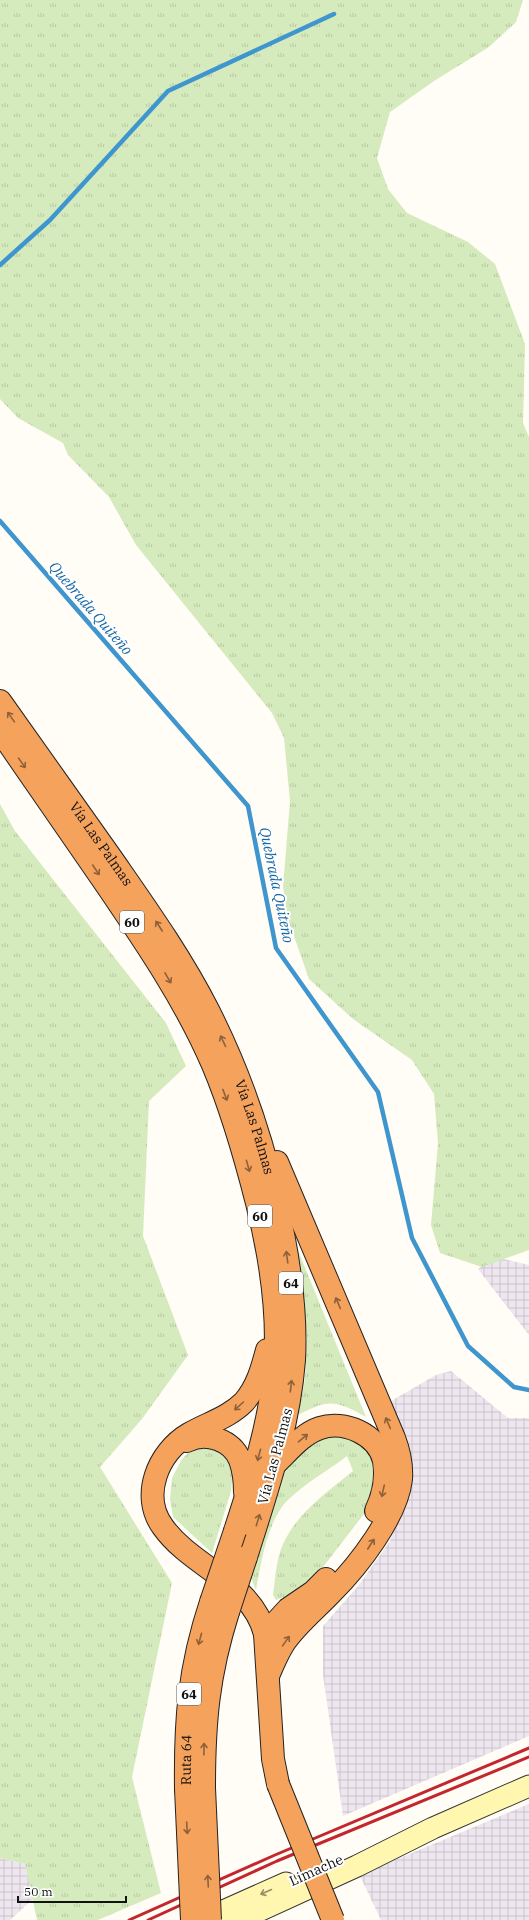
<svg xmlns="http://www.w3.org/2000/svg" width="529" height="1920" viewBox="0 0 529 1920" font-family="'IBM Plex Serif',serif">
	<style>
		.industrial { fill: url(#industrial-grid) }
		.grass { fill: url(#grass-tufts) }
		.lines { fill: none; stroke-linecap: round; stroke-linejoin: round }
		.stream { stroke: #3f96cf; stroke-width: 4.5 }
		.secondary-casing { stroke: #333; stroke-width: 23 }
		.highway-casing { stroke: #222; stroke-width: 24 }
		.secondary { stroke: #fff6b0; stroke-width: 21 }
		.highway { stroke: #f5a25d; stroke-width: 22 }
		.rail { stroke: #c4262e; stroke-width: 3 }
		.highway-bridge-casing { stroke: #222; stroke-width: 24; stroke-linecap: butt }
		.highway-bridge { stroke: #f5a25d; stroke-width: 22 }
		.oneway { stroke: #8e613b }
		.oneway2 { stroke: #948f68 }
		.labels { text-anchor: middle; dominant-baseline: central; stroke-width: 4; stroke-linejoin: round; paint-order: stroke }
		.shield { fill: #fff; stroke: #585858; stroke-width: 1 }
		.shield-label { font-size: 13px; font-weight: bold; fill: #111 }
		.street-label { font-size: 14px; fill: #111; stroke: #fff }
		.water-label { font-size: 15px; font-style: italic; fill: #1768a6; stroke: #fff }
	</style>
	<defs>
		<pattern id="industrial-grid" width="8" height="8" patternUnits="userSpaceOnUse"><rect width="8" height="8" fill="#eee6ef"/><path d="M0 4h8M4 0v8" fill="none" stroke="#cbc4cc"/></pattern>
		<pattern id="grass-tufts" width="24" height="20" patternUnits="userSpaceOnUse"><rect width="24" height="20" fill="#d5ebbd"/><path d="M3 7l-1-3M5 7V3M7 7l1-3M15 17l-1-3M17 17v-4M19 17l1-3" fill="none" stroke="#b6c8a1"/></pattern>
	</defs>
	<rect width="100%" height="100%" fill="#fffdf5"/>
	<g class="industrial">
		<path d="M495 1257 529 1265V1335L478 1269Z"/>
		<path d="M451 1371 508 1418H529V1736L343 1816 323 1675V1626L359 1585 390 1541 409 1493 386 1404 436 1375Z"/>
		<path d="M529 1804V1920H381L359 1874 364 1873Z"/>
		<path d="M0 1858 25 1864 33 1899 10 1920H0Z"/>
	</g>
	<g class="grass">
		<path d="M0 0H523L516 22 489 47 434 81 390 112 377 158 388 189 407 213 468 242 495 264 525 344 523 423 529 437V1250L482 1267 440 1253 431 1225 438 1143 434 1094 412 1060 353 1019 309 979 288 919 283 887 290 801 284 738 272 713 136 545 109 497 68 455 63 443 18 418 0 399Z"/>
		<path d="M0 804 15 831 166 1023 186 1066 149 1101 143 1236 188 1355 142 1419 100 1467 172 1583 132 1777 161 1893 98 1920H37L25 1864 0 1858Z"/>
		<path d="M288 1226 366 1417C335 1400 329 1399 298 1415L305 1379 307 1338Z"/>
		<path d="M340 1436 370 1447 377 1481 367 1510 313 1580 287 1596 276 1600 273 1595C275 1581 276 1563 281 1549 294 1515 326 1493 353 1471L347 1456C329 1470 307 1482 290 1498 268 1517 261 1563 256 1590L249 1573 271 1497 289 1461 321 1437Z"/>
		<path d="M210 1448 223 1452 233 1470 231 1491 212 1553 173 1517 170 1499 172 1478 182 1459 192 1449Z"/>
	</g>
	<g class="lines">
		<g class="stream">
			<path d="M0 265 50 220 168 91 334 14"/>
			<path d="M0 521 248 806 276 948 378 1092 412 1238 468 1346 514 1387 529 1390"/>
		</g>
		<g class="secondary-casing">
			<g id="secondary">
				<path d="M203 1920 286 1883"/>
				<path d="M239 1920 357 1866 433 1828 529 1786"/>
			</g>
		</g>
		<g class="highway-casing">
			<g id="highway">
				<path id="s1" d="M0 701C37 754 75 806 112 859 146 908 181 957 208 1010 239 1071 261 1135 276 1201 288 1253 297 1307 294 1360 289 1428 266 1493 246 1557"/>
				<path d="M0 731C35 782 70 832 105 883 145 942 185 1000 213 1065 232 1110 245 1156 257 1203 270 1255 279 1311 275 1365 270 1423 253 1476 235 1531"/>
				<path d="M267 1350C262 1369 257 1387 244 1402 228 1418 208 1423 189 1434 158 1452 140 1496 163 1527 192 1568 252 1582 265 1634L273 1759 278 1784"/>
				<path d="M187 1441C206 1431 232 1440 240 1460 244 1471 245 1481 245 1492"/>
				<path d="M275 1464C289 1451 302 1434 320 1428 344 1420 378 1434 384 1461 387 1478 383 1496 376 1511"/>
				<path d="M265 1634 288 1609 313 1592 326 1579"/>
				<path d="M268 1676C273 1664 277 1654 284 1643 297 1624 316 1609 332 1592 358 1566 397 1516 401 1479 402 1465 399 1451 394 1438L277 1162"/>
				<path d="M204 1788C204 1723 208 1675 228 1612"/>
				<path id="s2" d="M186 1789C185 1720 189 1668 211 1602"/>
			</g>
		</g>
		<use href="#secondary" class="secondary"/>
		<use href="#highway" class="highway"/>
		<g class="rail">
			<path d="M129 1920 275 1855 529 1748"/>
			<path d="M148 1920 277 1861 529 1757"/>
		</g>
		<g class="highway-bridge-casing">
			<g id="highway-bridge">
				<path d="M211 1602 235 1531"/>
				<path d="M228 1612 246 1557"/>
				<path d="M278 1784 333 1920"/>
				<path d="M204 1788 210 1920"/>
				<path d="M186 1789 192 1920"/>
			</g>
		</g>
		<use href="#highway-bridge" class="highway-bridge"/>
	</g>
	<defs><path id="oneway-shaft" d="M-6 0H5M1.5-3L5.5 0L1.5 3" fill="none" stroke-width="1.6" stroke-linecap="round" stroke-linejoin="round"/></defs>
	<g class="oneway">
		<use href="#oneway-shaft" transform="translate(11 717) rotate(-125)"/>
		<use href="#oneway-shaft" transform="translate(22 763) rotate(55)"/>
		<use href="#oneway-shaft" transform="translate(96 870) rotate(56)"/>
		<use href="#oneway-shaft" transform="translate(159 926) rotate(-123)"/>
		<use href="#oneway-shaft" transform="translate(168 978) rotate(60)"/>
		<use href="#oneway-shaft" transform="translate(223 1041) rotate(-115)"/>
		<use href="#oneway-shaft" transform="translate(225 1095) rotate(69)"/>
		<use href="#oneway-shaft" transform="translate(248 1166) rotate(74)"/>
		<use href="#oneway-shaft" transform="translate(287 1257) rotate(-98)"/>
		<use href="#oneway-shaft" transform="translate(338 1303) rotate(-113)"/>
		<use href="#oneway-shaft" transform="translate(291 1386) rotate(-83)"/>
		<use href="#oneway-shaft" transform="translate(239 1406) rotate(138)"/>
		<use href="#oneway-shaft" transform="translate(388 1423) rotate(-113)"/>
		<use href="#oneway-shaft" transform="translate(303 1438) rotate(-40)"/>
		<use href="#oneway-shaft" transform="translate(259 1455) rotate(105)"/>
		<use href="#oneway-shaft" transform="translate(383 1491) rotate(102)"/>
		<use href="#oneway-shaft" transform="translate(258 1520) rotate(-73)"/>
		<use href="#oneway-shaft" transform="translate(371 1544) rotate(-57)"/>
		<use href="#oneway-shaft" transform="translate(200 1639) rotate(105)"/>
		<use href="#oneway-shaft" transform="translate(286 1641) rotate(-55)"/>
		<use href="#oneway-shaft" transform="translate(204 1749) rotate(-89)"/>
		<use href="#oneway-shaft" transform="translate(187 1828) rotate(87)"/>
		<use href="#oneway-shaft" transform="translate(208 1881) rotate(-93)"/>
	</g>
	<use class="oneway2" href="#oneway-shaft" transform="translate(266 1892) rotate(156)"/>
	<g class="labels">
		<g class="shield">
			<rect x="120" y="911" width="24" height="22" rx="3"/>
			<rect x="248" y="1205" width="24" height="22" rx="3"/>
			<rect x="279" y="1272" width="24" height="22" rx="3"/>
			<rect x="177" y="1683" width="24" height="22" rx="3"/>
		</g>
		<g class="shield-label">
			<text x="132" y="922">60</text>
			<text x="260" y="1216">60</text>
			<text x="291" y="1283">64</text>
			<text x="189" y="1694">64</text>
		</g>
		<g class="street-label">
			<text stroke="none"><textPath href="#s1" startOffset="175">Vía Las Palmas</textPath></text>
			<text stroke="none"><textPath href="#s1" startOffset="499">Vía Las Palmas</textPath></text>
			<text transform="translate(275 1456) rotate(-75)">Vía Las Palmas</text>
			<text stroke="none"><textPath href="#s2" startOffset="29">Ruta 64</textPath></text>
			<text transform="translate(316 1870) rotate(-24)">Limache</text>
		</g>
		<g class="water-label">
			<text transform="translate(91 608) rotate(49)">Quebrada Quiteño</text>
			<text transform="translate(277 885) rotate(78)">Quebrada Quiteño</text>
		</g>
	</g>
	<path d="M18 1896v6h108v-6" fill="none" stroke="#111111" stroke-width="2"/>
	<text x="24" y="1896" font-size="12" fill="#111111" stroke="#ffffff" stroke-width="3" paint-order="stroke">50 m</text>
</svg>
